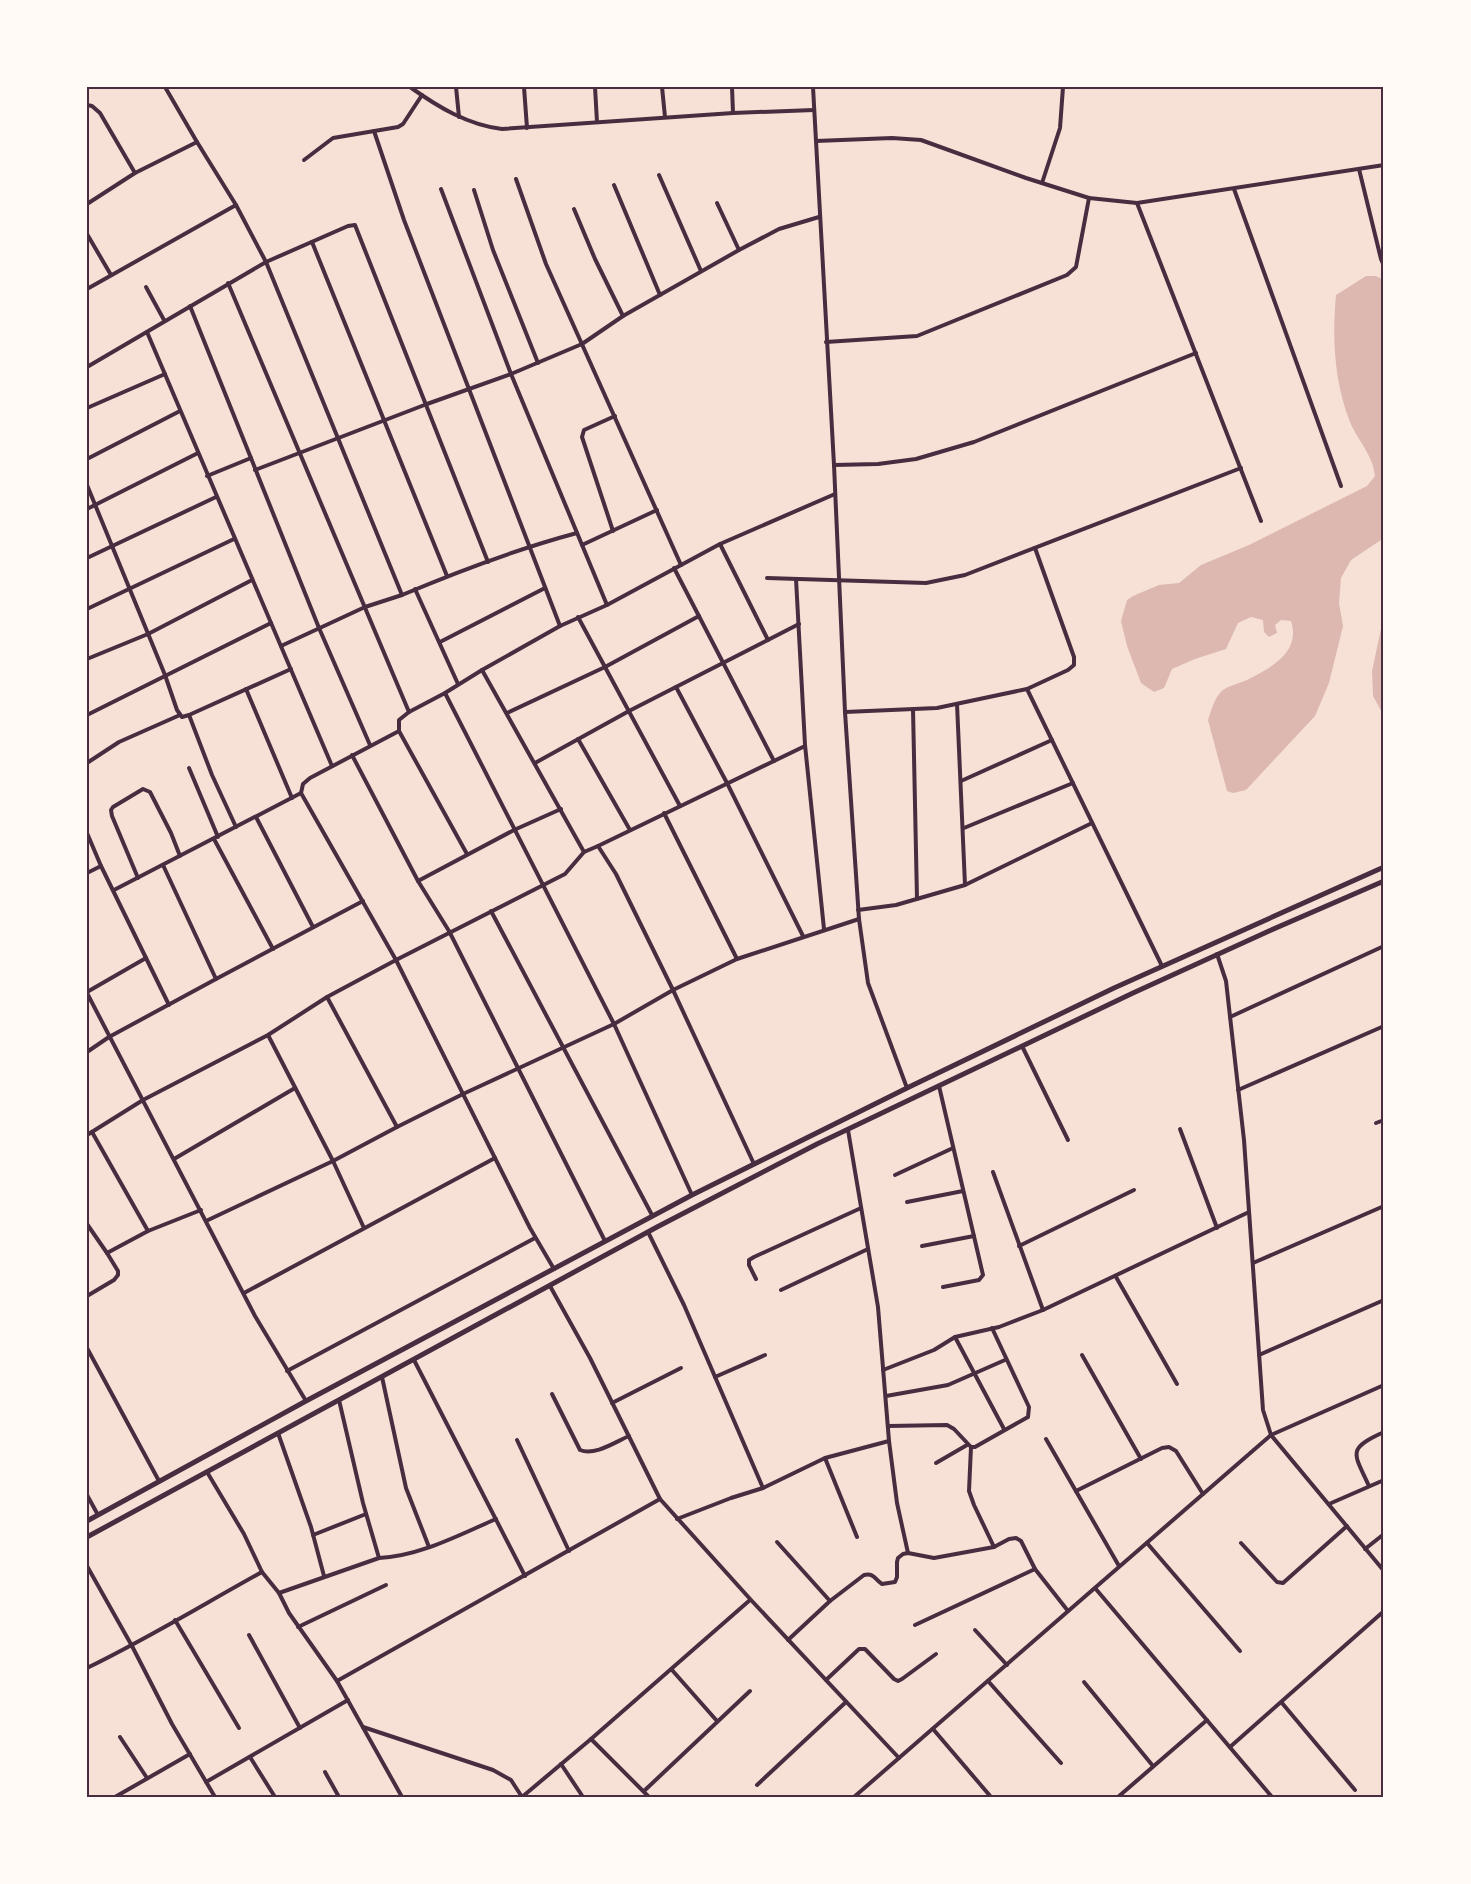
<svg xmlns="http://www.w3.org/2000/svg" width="1471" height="1884" viewBox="0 0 1471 1884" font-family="'Noto Sans',sans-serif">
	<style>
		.water { fill: #dcb8b0 }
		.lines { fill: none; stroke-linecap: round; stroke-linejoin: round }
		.minor { stroke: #4a2c40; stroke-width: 4 }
		.primary { stroke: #4a2c40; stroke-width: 5 }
		.neatline { fill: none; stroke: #4a2c40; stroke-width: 2 }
	</style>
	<rect width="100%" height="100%" fill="#f7e1d7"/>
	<g class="water">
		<path d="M1366 276H1376L1384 280V538L1351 560 1341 578 1339 603 1343 626 1329 683 1315 716 1246 790 1233 793 1227 791 1208 720C1211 711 1215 696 1223 690 1230 685 1241 683 1249 679 1272 667 1301 652 1291 621L1281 620 1275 625 1277 633 1269 637 1264 632 1263 620 1251 617 1238 623 1226 649 1195 659 1172 669 1164 688 1154 692 1141 683 1127 646 1121 621 1127 600 1133 596 1159 585 1179 583 1201 565 1249 545 1367 486 1375 476C1373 455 1358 441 1350 422 1334 381 1332 338 1336 295Z"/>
		<path d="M1384 615V716L1373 696 1372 671Z"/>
	</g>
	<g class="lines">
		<g class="minor">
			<path d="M165 87 197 142 236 205"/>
			<path d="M410 87C438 107 468 125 502 129L733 113 814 110"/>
			<path d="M456 87 459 117"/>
			<path d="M524 87 527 128"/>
			<path d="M595 87 597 122"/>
			<path d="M662 87 665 117"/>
			<path d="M732 87 733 113"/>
			<path d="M813 87 834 465 845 712 859 919 868 983 907 1088"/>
			<path d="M87 105 92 106 100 113 135 173"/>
			<path d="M374 131 404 220 560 626"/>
			<path d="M816 141 892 138 921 140 1026 178 1089 198 1137 203 1384 165"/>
			<path d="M304 160 333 138 398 127 403 124 422 95"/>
			<path d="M1359 169 1381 259 1384 266"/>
			<path d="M659 175 701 271"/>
			<path d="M516 179 546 264 681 565"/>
			<path d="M1042 183 1060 128 1063 87"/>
			<path d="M614 185 660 295"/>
			<path d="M441 189 511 374 607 605"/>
			<path d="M1234 189 1341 486"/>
			<path d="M474 190 493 250 538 363"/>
			<path d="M717 203 739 250"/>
			<path d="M1137 203 1261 521"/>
			<path d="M87 204 135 173 197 142"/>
			<path d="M574 209 595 259 623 316"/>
			<path d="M87 234 111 275"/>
			<path d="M312 242 447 576"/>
			<path d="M228 283 409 712"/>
			<path d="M146 287 164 320"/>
			<path d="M87 289 236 205 266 262 402 595 365 607 281 646"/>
			<path d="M190 306 319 628 370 745"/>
			<path d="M147 332 332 766"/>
			<path d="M826 342 917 336 1067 275 1076 267 1089 198"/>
			<path d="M87 367 266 262 348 226 355 225 488 562"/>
			<path d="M87 408 165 374"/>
			<path d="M87 459 180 411"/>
			<path d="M834 465 878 464 916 459 974 442 1196 353"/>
			<path d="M255 470 427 404 511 374 582 344 623 316 739 250 779 229 819 217"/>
			<path d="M207 476 251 458"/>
			<path d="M87 485 165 675 177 710 182 717 189 715 212 775 236 827"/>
			<path d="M87 509 198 453"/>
			<path d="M613 531 582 437 584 430 615 416"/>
			<path d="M720 544 768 640"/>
			<path d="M582 545 657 510"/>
			<path d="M87 558 216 497"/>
			<path d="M674 568 774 761"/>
			<path d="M767 578 926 583 965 575 1241 468"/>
			<path d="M796 579 805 745 824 929"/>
			<path d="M415 589 458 684"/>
			<path d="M402 595C459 571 517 549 577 533"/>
			<path d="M87 609 234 539"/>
			<path d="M578 617 680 806"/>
			<path d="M440 642 545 588"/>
			<path d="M87 659 148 634 252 580"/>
			<path d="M482 670 584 852"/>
			<path d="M676 687 727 783 803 936"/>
			<path d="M246 689 292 798"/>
			<path d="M1027 689 1162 966"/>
			<path d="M445 693 614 1024 692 1195"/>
			<path d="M957 704 965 885"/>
			<path d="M913 709 917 899"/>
			<path d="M845 712 937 708 1027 689 1068 670 1074 665V657L1035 548"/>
			<path d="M507 713 605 667 699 616"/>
			<path d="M87 715 271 623"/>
			<path d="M189 715 291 669"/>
			<path d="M399 731 467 854"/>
			<path d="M578 739 630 830"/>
			<path d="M352 755 418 881 449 931 605 1241"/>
			<path d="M87 763 119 742 180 715"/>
			<path d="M535 763 629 711 799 624"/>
			<path d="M189 768 218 837"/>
			<path d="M961 781 1052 740"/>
			<path d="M664 813 737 959"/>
			<path d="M256 817 313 927"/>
			<path d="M964 828 1073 783"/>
			<path d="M87 833 101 866 169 1005"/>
			<path d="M214 839 273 949"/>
			<path d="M598 846 805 746"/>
			<path d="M163 865 216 979"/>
			<path d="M87 873 101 866"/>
			<path d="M138 878 112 816 111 810 113 807 143 789 150 792 171 833 180 856"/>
			<path d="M418 881 514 830 561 809"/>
			<path d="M114 890 301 793"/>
			<path d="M858 910 896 905 965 885 1092 823"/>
			<path d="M491 911 652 1215"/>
			<path d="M1217 954 1226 981 1244 1140 1263 1410 1271 1435 1384 1571"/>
			<path d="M87 992 146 958"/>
			<path d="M87 993 255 1316 306 1401"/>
			<path d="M327 997 397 1127"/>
			<path d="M1230 1017 1384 946"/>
			<path d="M268 1035 333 1161 364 1228"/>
			<path d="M1022 1046 1068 1140"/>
			<path d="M87 1052 109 1037 216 979 363 901"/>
			<path d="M939 1086 983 1275 979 1280 943 1287"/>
			<path d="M1238 1090 1384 1026"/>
			<path d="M1376 1123 1384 1120"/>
			<path d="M1180 1129 1217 1228"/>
			<path d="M848 1130 878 1307 889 1441 897 1503 908 1553"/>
			<path d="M92 1132 148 1231"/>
			<path d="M87 1135 143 1100 268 1035 327 997 396 960 565 874 584 852 598 846 616 874 673 990 754 1164"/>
			<path d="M174 1159 295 1088"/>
			<path d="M993 1172 1043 1310"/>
			<path d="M895 1175 953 1148"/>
			<path d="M907 1202 963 1191"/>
			<path d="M206 1221 333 1161 397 1127 463 1094 614 1024 673 990 737 959 859 919"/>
			<path d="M87 1224 107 1253 148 1231 201 1210"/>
			<path d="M648 1232 684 1305 763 1488"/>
			<path d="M922 1246 974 1236"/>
			<path d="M1019 1246 1134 1190"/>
			<path d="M1253 1263 1384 1206"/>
			<path d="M554 1269 530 1228 396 960 301 793 303 784 310 778 399 731V720L409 712 445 693 482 670 560 626 607 605 720 544 835 494"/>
			<path d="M1116 1277 1177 1384"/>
			<path d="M756 1279 749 1265V1260L754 1257 861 1208"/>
			<path d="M550 1286 590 1358 660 1499 751 1600 899 1758"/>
			<path d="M781 1290 868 1249"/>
			<path d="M244 1293 495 1158"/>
			<path d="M87 1296 114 1280 118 1275V1271L107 1253"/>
			<path d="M955 1337 1004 1429"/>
			<path d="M87 1348 159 1481"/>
			<path d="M1082 1355 1141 1459"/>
			<path d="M1259 1355 1384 1300"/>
			<path d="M414 1360 525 1576"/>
			<path d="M883 1370 934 1350 955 1337 999 1327 1043 1310 1249 1212"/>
			<path d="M287 1371 535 1238"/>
			<path d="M382 1377 406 1488 429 1547"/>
			<path d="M715 1377 765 1355"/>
			<path d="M552 1394 580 1450C595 1456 615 1442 629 1436"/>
			<path d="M886 1396 948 1385 1005 1360"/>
			<path d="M339 1400 363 1503 379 1558"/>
			<path d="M612 1403 681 1368"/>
			<path d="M888 1426 947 1425 954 1429 971 1447H975L1028 1417 1029 1407 992 1328"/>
			<path d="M278 1433 311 1527 324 1576"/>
			<path d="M1046 1439 1119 1566"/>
			<path d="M517 1440 569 1551"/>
			<path d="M971 1447 969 1491 974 1505 994 1547"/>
			<path d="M825 1458 857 1537"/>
			<path d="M936 1463 967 1445"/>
			<path d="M207 1472 244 1534 262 1572 279 1593 289 1613 337 1681 402 1797"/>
			<path d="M1369 1486C1354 1453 1346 1449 1384 1432"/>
			<path d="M1076 1491 1162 1448 1169 1447 1176 1451 1203 1494"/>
			<path d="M87 1495 98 1515"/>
			<path d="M1329 1504 1384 1480"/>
			<path d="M677 1519 731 1498 763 1488 825 1458 889 1441"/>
			<path d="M313 1535 366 1514"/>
			<path d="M777 1542 830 1601"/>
			<path d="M1147 1543 1240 1651"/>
			<path d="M1241 1543 1277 1582 1283 1583 1347 1526"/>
			<path d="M1365 1549 1384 1534"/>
			<path d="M87 1566 132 1646 172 1724 215 1797"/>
			<path d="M1095 1588 1272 1797"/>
			<path d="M279 1593 379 1558C420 1556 459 1535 496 1519"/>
			<path d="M175 1620 239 1728"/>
			<path d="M915 1625 1035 1569 1068 1611"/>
			<path d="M298 1627 386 1585"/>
			<path d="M975 1630 1007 1665"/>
			<path d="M249 1635 300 1728"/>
			<path d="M788 1640 830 1601 864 1575C875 1573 874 1579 882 1584L895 1582 897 1577V1562L898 1558 903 1554 908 1553 934 1558 994 1547 1009 1539 1016 1538 1021 1541 1035 1569"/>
			<path d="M87 1668C147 1639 204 1604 262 1572"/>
			<path d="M672 1670 717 1721"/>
			<path d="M826 1680 859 1649H865L894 1679 898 1681 902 1679 936 1654"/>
			<path d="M337 1681 660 1499"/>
			<path d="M988 1681 1061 1763"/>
			<path d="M1084 1682 1153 1766"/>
			<path d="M1282 1703 1355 1790"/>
			<path d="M363 1727 493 1770 511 1780 522 1797 591 1739"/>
			<path d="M933 1729 991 1797"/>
			<path d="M120 1737 147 1778"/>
			<path d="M1230 1747 1384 1611"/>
			<path d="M250 1757 275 1797"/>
			<path d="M561 1764 583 1797"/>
			<path d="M325 1772 339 1797"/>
			<path d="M206 1782 348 1700"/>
			<path d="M757 1785 846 1702"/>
			<path d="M644 1791 750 1691"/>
			<path d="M115 1797 190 1754"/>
			<path d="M649 1797 591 1739 750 1600"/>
			<path d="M854 1797 1271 1435 1384 1385"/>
			<path d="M1118 1797 1207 1720"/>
		</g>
		<g class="primary">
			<path d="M87 1521 306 1401 692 1195 907 1088 1114 988 1384 867"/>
			<path d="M87 1537 657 1227 817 1144 1133 993 1269 931 1384 881"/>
		</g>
	</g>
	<rect width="1471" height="1884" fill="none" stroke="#fffaf5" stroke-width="177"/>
	<rect x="88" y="88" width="1294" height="1708" class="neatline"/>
</svg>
